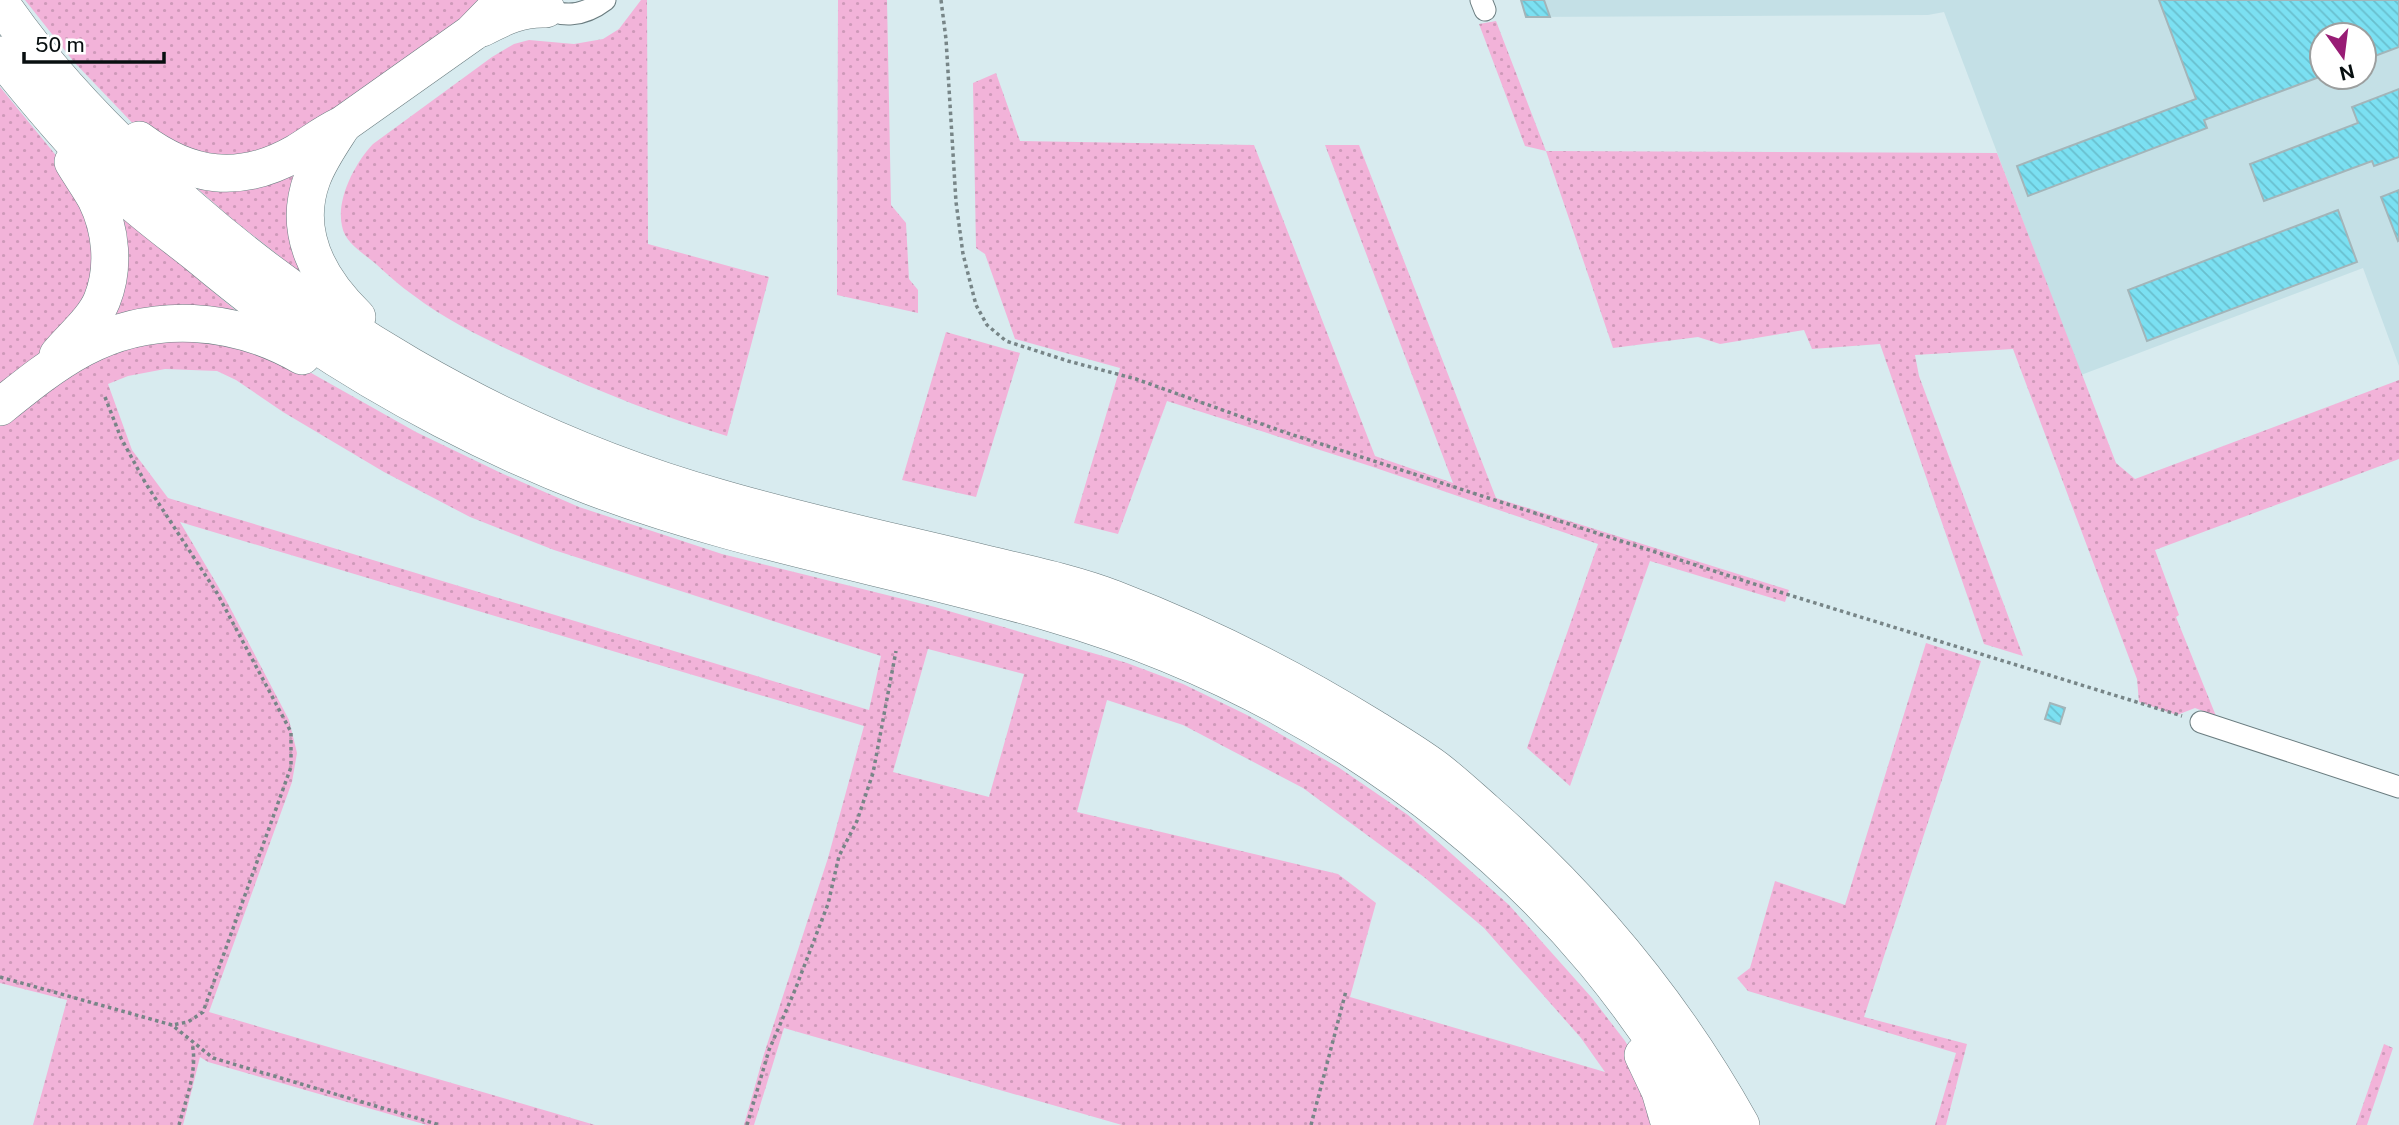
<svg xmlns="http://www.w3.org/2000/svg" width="2399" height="1125" viewBox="0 0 2399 1125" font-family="'Public Sans',sans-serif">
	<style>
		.built { fill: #c4e0e6; fill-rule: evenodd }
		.grass { fill: url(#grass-dots); fill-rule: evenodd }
		.building { fill: url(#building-back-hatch); stroke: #a3b5b9; stroke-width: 2 }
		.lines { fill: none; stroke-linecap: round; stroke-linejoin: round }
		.minor-casing { stroke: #6b7d80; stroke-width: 23 }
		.motorway-casing { stroke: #6b7d80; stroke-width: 38 }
		.path { stroke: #778587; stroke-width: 3.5; stroke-dasharray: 3.5 3.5; stroke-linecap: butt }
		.minor { stroke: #fff; stroke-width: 21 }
		.motorway { stroke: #fff; stroke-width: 37 }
	</style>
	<defs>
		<pattern id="grass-dots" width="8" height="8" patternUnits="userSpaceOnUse" patternTransform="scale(1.75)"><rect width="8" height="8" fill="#f2b3d9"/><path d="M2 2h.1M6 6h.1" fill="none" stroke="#ce99b9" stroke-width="1.8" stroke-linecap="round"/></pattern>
		<pattern id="building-back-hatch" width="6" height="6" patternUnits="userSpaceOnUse" patternTransform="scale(1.75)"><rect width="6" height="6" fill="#7be0f2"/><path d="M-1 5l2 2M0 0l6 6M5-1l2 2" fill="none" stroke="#69bfce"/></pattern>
	</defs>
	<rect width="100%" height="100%" fill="#d8ebef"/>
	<path class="built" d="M1521 0H2399V366L2363 268 2081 375 1944 12 1928 15 1526 17ZM2322 35H2364V77H2322Z"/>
	<g class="grass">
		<path d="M25 0H491L314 130 232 166 142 133 74 62Z"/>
		<path d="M641 0H647L648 244 769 277 727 436C663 417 600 392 539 364 496 344 451 324 413 295 400 286 388 275 376 264 363 253 345 243 342 226 336 199 355 163 373 144L492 57 514 44 529 40 574 44 603 39 619 29Z"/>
		<path d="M838 0H887L891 205 906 223 909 279 918 290V313L837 295Z"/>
		<path d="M1496 21 1546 151 1997 153 2116 463 2135 479 2399 380V459L2155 550 2179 615 2176 617 2216 716 2195 708 2177 715 2139 702 2137 679 2013 349 1915 355 1919 376 2023 656 1984 644 1880 344 1812 349 1804 330 1720 344 1698 337 1613 348 1546 151 1525 146 1479 24Z"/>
		<path d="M996 73 1020 141 1254 145 1375 456 1453 483 1325 145H1359L1496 498 1789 590 1785 602 1650 561 1570 786 1527 748 1598 544 1370 466 1167 401 1118 534 1074 523 1120 368 1015 339 985 254 976 248 973 83Z"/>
		<path d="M0 87 63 164 99 223 84 314 0 392Z"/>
		<path d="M310 156 311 281 231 218 190 182Z"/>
		<path d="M113 208 247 320 102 321Z"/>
		<path d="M193 332 297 365 416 432 501 473 579 507 722 554 935 607 1127 663 1183 684 1247 715 1338 767 1408 815 1509 905 1592 998 1625 1041 1639 1065 1660 1125H1122L784 1028 754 1125H744L764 1054 828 858 864 726 180 522 225 598 289 720 297 753 292 782 209 1012 595 1125H427L208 1062 200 1057 183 1125H33L67 1000 0 983V422L84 359ZM165 369 217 371 236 380 283 412 384 472 470 517 554 550 881 656 869 710 168 498 132 450 108 384 128 376ZM928 649 1024 674 989 797 893 772ZM1107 700 1183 725 1303 788 1424 877 1484 928 1581 1038 1605 1072 1350 997 1376 903 1338 874 1077 812Z"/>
		<path d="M946 332 1020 353 976 497 902 480Z"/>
		<path d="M1926 643 1981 661 1864 1017 1967 1044 1946 1125H1935L1956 1053 1748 991 1737 978 1750 968 1775 881 1845 905Z"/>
		<path d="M2384 1044 2393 1048 2367 1125H2356Z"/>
	</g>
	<g class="building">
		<path d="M1521 0H1544L1550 17H1526Z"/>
		<path d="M2159 0H2399V47L2364 60V35H2322V76L2204 120 2207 128 2028 196 2017 166 2196 99Z"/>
		<path d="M2399 89V157L2374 166 2372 161 2264 201 2250 164 2358 123 2352 107Z"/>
		<path d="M2399 190V240L2398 241 2381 197Z"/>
		<path d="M2338 210 2357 262 2147 341 2128 290Z"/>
		<path d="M2050 703 2065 708 2060 724 2045 719Z"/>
	</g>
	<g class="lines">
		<g class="minor-casing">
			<g id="minor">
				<path d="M1481 0 1485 10"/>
				<path d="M538 3C560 20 584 16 605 0"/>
				<path d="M2201 722 2399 787"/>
			</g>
		</g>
		<g class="motorway-casing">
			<g id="motorway">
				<path d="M0 2C40 61 89 114 141 163 303 318 503 437 720 498 809 524 900 543 990 565 1032 575 1075 584 1114 599 1205 634 1291 677 1373 728 1394 741 1416 754 1436 769 1453 782 1469 797 1485 811 1588 901 1674 1005 1741 1125"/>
				<path d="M482 28C503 17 521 8 546 9"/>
				<path d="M0 55C39 104 80 152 124 195 147 216 173 235 197 254 232 283 267 311 304 337 390 395 493 449 590 486 740 543 898 568 1051 613 1261 674 1454 794 1595 962 1637 1013 1674 1068 1707 1125"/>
				<path d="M342 126C331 143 319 160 312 179 292 233 319 280 357 317"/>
				<path d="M139 140C190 178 240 185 296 153 313 143 323 134 342 125L472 33 504 0"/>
				<path d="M58 355C72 338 94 320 102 300 115 268 111 229 96 199 89 186 80 174 73 162"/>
				<path d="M0 407C26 386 53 364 83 348 153 311 234 317 302 356"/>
				<path d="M1643 1055 1660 1091 1670 1125"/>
			</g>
		</g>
		<g class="path">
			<path d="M941 0 946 39 956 202 963 254 976 305 987 325 1006 341 1068 361 1136 379 1284 432 1773 590 2182 716"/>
			<path d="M105 397 121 438 146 484 217 593 291 732V767L203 1012 188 1022 172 1025"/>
			<path d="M0 977 172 1025 213 1058 440 1125"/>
			<path d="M179 1125C186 1099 198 1070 192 1043"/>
			<path d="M747 1125 769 1050 795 990 828 904 839 856 857 821 873 773 896 651"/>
			<path d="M1311 1125 1346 991"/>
		</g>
		<use href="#minor" class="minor"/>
		<use href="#motorway" class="motorway"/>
	</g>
	<g transform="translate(2343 56) rotate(166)"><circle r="33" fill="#ffffff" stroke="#9c9f9f" stroke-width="2"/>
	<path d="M0-5L12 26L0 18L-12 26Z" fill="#981c75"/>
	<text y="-10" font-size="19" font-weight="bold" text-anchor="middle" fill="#080f10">N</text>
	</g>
	<path d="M24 52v10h140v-10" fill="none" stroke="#080f10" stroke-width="3.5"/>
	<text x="35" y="52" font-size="21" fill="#080f10" stroke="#ffffff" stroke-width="5" paint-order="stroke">50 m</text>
</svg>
